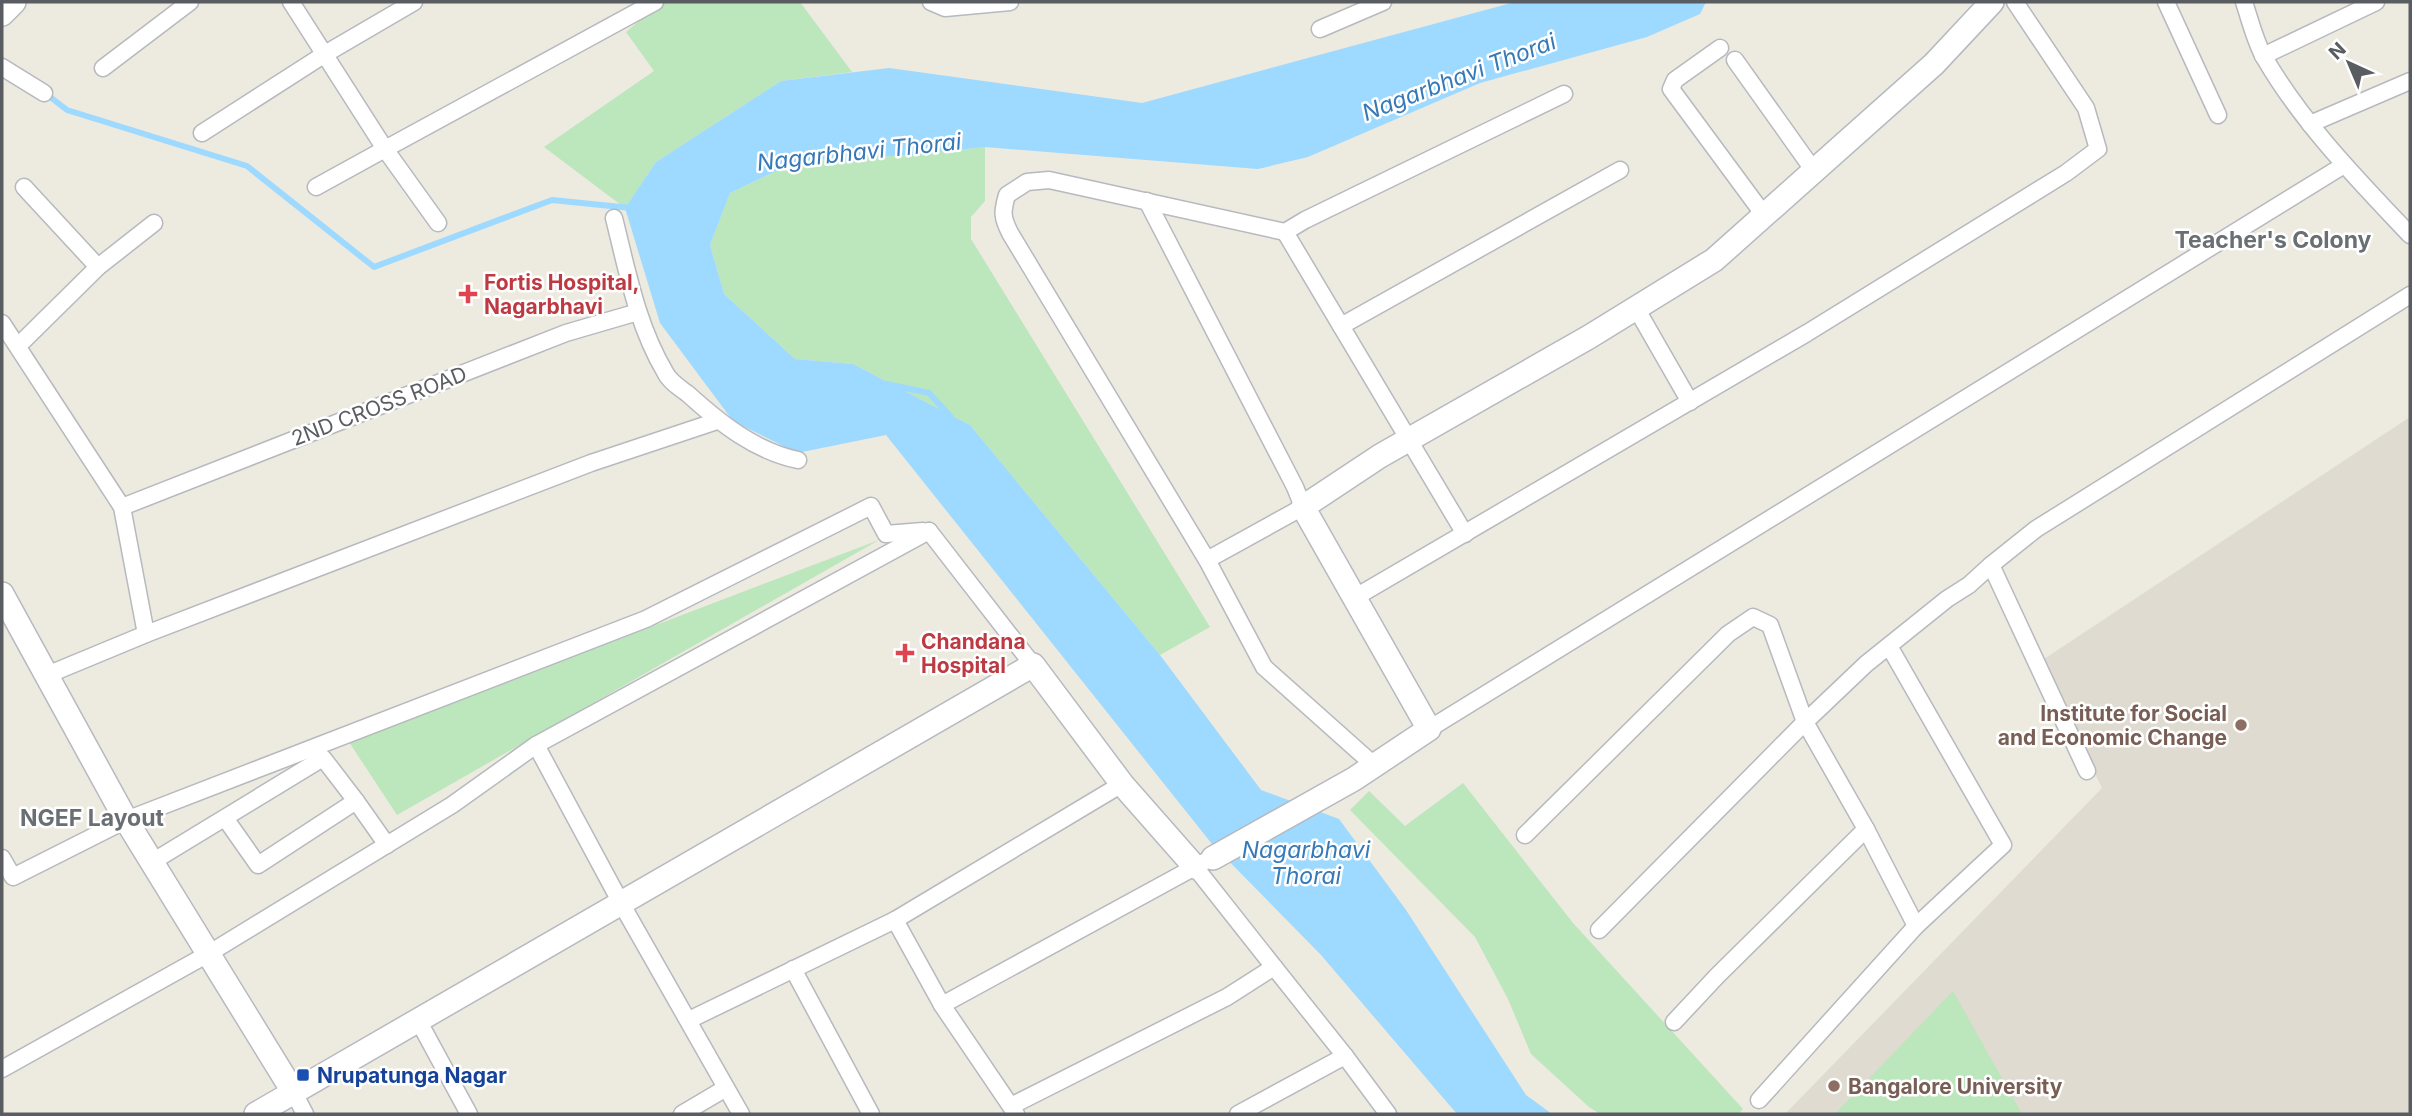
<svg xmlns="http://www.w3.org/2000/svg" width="2412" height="1116" viewBox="0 0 2412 1116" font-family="Inter,sans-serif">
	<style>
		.education { fill: #dfdbd1 }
		.green { fill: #bce6bb }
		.water { fill: #9ed9ff }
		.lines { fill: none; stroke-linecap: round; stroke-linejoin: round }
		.stream { stroke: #9ed9ff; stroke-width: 6 }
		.street-casing { stroke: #b6b9be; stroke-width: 19 }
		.secondary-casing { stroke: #b6bac0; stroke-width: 26 }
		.street { stroke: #fff; stroke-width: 16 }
		.secondary { stroke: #fff; stroke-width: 23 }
		.health-dot { fill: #e0444e; stroke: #fff; stroke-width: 2.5 }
		.education-dot { fill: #8d6e63; stroke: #fff; stroke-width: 2.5 }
		.transit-dot { fill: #1a4fb4; stroke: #fff; stroke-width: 2.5 }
		.labels { text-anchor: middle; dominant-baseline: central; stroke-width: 5; stroke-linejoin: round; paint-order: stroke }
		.health-label { font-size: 21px; font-weight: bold; fill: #be3a42; stroke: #fff; text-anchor: start }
		.street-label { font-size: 21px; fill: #595d62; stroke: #fff }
		.education-label { font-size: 21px; font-weight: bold; fill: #785e54; stroke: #fff; text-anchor: end }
		.transit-label { font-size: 21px; font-weight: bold; fill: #164399; stroke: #fff; text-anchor: start }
		.water-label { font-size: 23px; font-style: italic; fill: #3779b6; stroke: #fff }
		.neighbourhood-label { font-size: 23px; font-weight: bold; fill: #6a6f74; stroke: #fff }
	</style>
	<rect width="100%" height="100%" fill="#edeae0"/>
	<path class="education" d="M2410 417V1114H1785L2102 788 2041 661Z"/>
	<g class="green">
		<path d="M662 2H800L852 72 781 81 656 162 625 208 544 147 654 71 626 32Z"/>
		<path d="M985 147V201L971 217V239L1210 627 1160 655 970 425 853 364 795 359 724 294 710 245 730 193 797 161 912 155Z"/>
		<path d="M879 540 397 815 349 742Z"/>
		<path d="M1463 783 1573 923 1743 1109 1738 1114H1600L1589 1107 1531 1054 1508 999 1475 937 1350 810 1369 791 1405 826Z"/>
		<path d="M1953 991 2022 1114H1835Z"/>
	</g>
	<path class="water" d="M1515 2H1706L1700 14 1647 37 1480 83 1308 157 1258 169 985 147 912 155 797 161 730 193 710 245 724 294 795 359 853 364 970 425 1160 655 1261 790 1339 819 1406 910 1526 1095 1552 1114H1457L1321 955 1212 844 886 435 797 453 733 421 660 323 625 208 656 162 781 81 889 68 1142 103Z"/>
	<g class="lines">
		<g class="stream">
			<path d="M45 93 67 110 247 166 374 267 552 200 631 208"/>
			<path d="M886 384 929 393 951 417"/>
		</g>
		<g class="street-casing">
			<g id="street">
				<path d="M291 2 385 149 316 187"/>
				<path d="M931 2 945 8 1010 2"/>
				<path d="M2166 2 2218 115"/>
				<path d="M2244 2C2250 20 2255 41 2264 57 2302 123 2358 180 2410 235"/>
				<path d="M1320 29 1383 2"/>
				<path d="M1720 48 1675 80 1671 89 1764 215"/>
				<path d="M2263 56 2376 2"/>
				<path d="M1735 60 1814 171"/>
				<path d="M2 67 44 93"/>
				<path d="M103 68 190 2"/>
				<path d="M2310 124 2410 81"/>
				<path d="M202 133 325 54 414 2"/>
				<path d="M24 187 98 267"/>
				<path d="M1147 201 1295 487 1303 507 1207 560"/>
				<path d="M614 218C627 270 637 325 665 372 669 381 680 388 688 394 720 423 755 451 798 460"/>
				<path d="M438 223 385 149 655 2"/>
				<path d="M1285 232 1465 534"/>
				<path d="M1636 308 1690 402"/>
				<path d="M2 323 122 507 146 634"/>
				<path d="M1341 326 1620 170"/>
				<path d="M18 346 98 267 154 223"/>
				<path d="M122 507 566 333 638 312"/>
				<path d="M929 531 1033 665"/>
				<path d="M1991 565 2087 771"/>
				<path d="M1354 598 1807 333 2066 173 2098 149 2086 108 2015 2"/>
				<path d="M47 675 146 634 591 463 717 421"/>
				<path d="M1429 729 2344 165"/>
				<path d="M536 745 621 903 741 1114"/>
				<path d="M1375 766 1264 667 1207 560 1010 233C1002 217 1002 212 1007 195L1027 182 1049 180 1285 232 1305 220 1564 94"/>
				<path d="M356 801 387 845"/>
				<path d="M1866 829 1916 926"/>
				<path d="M1525 835 1728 634 1753 617 1770 625 1805 722 1866 829 1717 976 1674 1022"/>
				<path d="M2 858 13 877 126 820 646 619 871 506 886 534 923 531"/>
				<path d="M152 862 323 758 356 801 258 865 225 818"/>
				<path d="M1195 867 1274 967"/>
				<path d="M895 920 942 1005 1016 1114"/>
				<path d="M1599 930 1805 722 1866 664 1947 599 1969 585 1991 565 2036 529 2410 295"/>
				<path d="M793 969 871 1114"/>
				<path d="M942 1005 1204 862"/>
				<path d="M418 1020 469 1114"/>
				<path d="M689 1020 895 920 1122 784"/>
				<path d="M2 1069 208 954 452 805 536 745 929 531"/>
				<path d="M294 1093 305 1114"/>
				<path d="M1759 1100 1916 926 2003 845 1889 646"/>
				<path d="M1011 1106 1227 997 1274 967 1345 1056"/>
				<path d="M682 1114 726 1088"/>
				<path d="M1238 1114 1345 1056 1388 1114"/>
			</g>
		</g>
		<g class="secondary-casing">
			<g id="secondary">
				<path d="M2 14 14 2"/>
				<path d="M2 594 126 820 294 1093"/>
				<path d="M1213 858 1354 779 1429 729 1303 507 1380 456 1589 337 1714 260 1934 64 1992 2"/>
				<path d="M256 1114 1033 665 1122 784 1195 867"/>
			</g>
		</g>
		<use href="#street" class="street"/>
		<use href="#secondary" class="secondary"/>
	</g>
	<g class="health-dot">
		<path d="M464.5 283.5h7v7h7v7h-7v7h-7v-7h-7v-7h7z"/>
		<path d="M901.5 642.5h7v7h7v7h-7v7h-7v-7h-7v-7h7z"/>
	</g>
	<g class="education-dot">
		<circle cx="2241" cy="725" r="7"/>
		<circle cx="1834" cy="1086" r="7"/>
	</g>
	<rect class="transit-dot" x="296" y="1068" width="14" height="14" rx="3.5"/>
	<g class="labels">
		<g class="health-label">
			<text x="484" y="282">Fortis Hospital,<tspan x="484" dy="24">Nagarbhavi</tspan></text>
			<text x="921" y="641">Chandana<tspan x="921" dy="24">Hospital</tspan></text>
		</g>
		<g class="street-label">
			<text transform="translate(379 406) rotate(-21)">2ND CROSS ROAD</text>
		</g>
		<g class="education-label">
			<text x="2227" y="713">Institute for Social<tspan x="2227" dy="24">and Economic Change</tspan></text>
			<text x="1848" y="1086" text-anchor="start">Bangalore University</text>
		</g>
		<g class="transit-label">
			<text x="317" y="1075">Nrupatunga Nagar</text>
		</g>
		<g class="water-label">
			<text transform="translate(1459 77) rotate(-21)">Nagarbhavi Thorai</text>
			<text transform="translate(859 152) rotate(-6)">Nagarbhavi Thorai</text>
			<text x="1306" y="850">Nagarbhavi<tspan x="1306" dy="26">Thorai</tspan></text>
		</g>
		<g class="neighbourhood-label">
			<text x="2273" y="240">Teacher's Colony</text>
			<text x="92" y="818">NGEF Layout</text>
		</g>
	</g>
	<rect width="2412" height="1116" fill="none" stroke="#595d62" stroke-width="7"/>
	<g transform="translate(2349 63) rotate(316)" stroke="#ffffff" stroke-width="5" paint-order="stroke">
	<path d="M0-5L12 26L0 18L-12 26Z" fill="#595d62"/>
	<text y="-10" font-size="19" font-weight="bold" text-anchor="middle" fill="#595d62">N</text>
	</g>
</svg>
